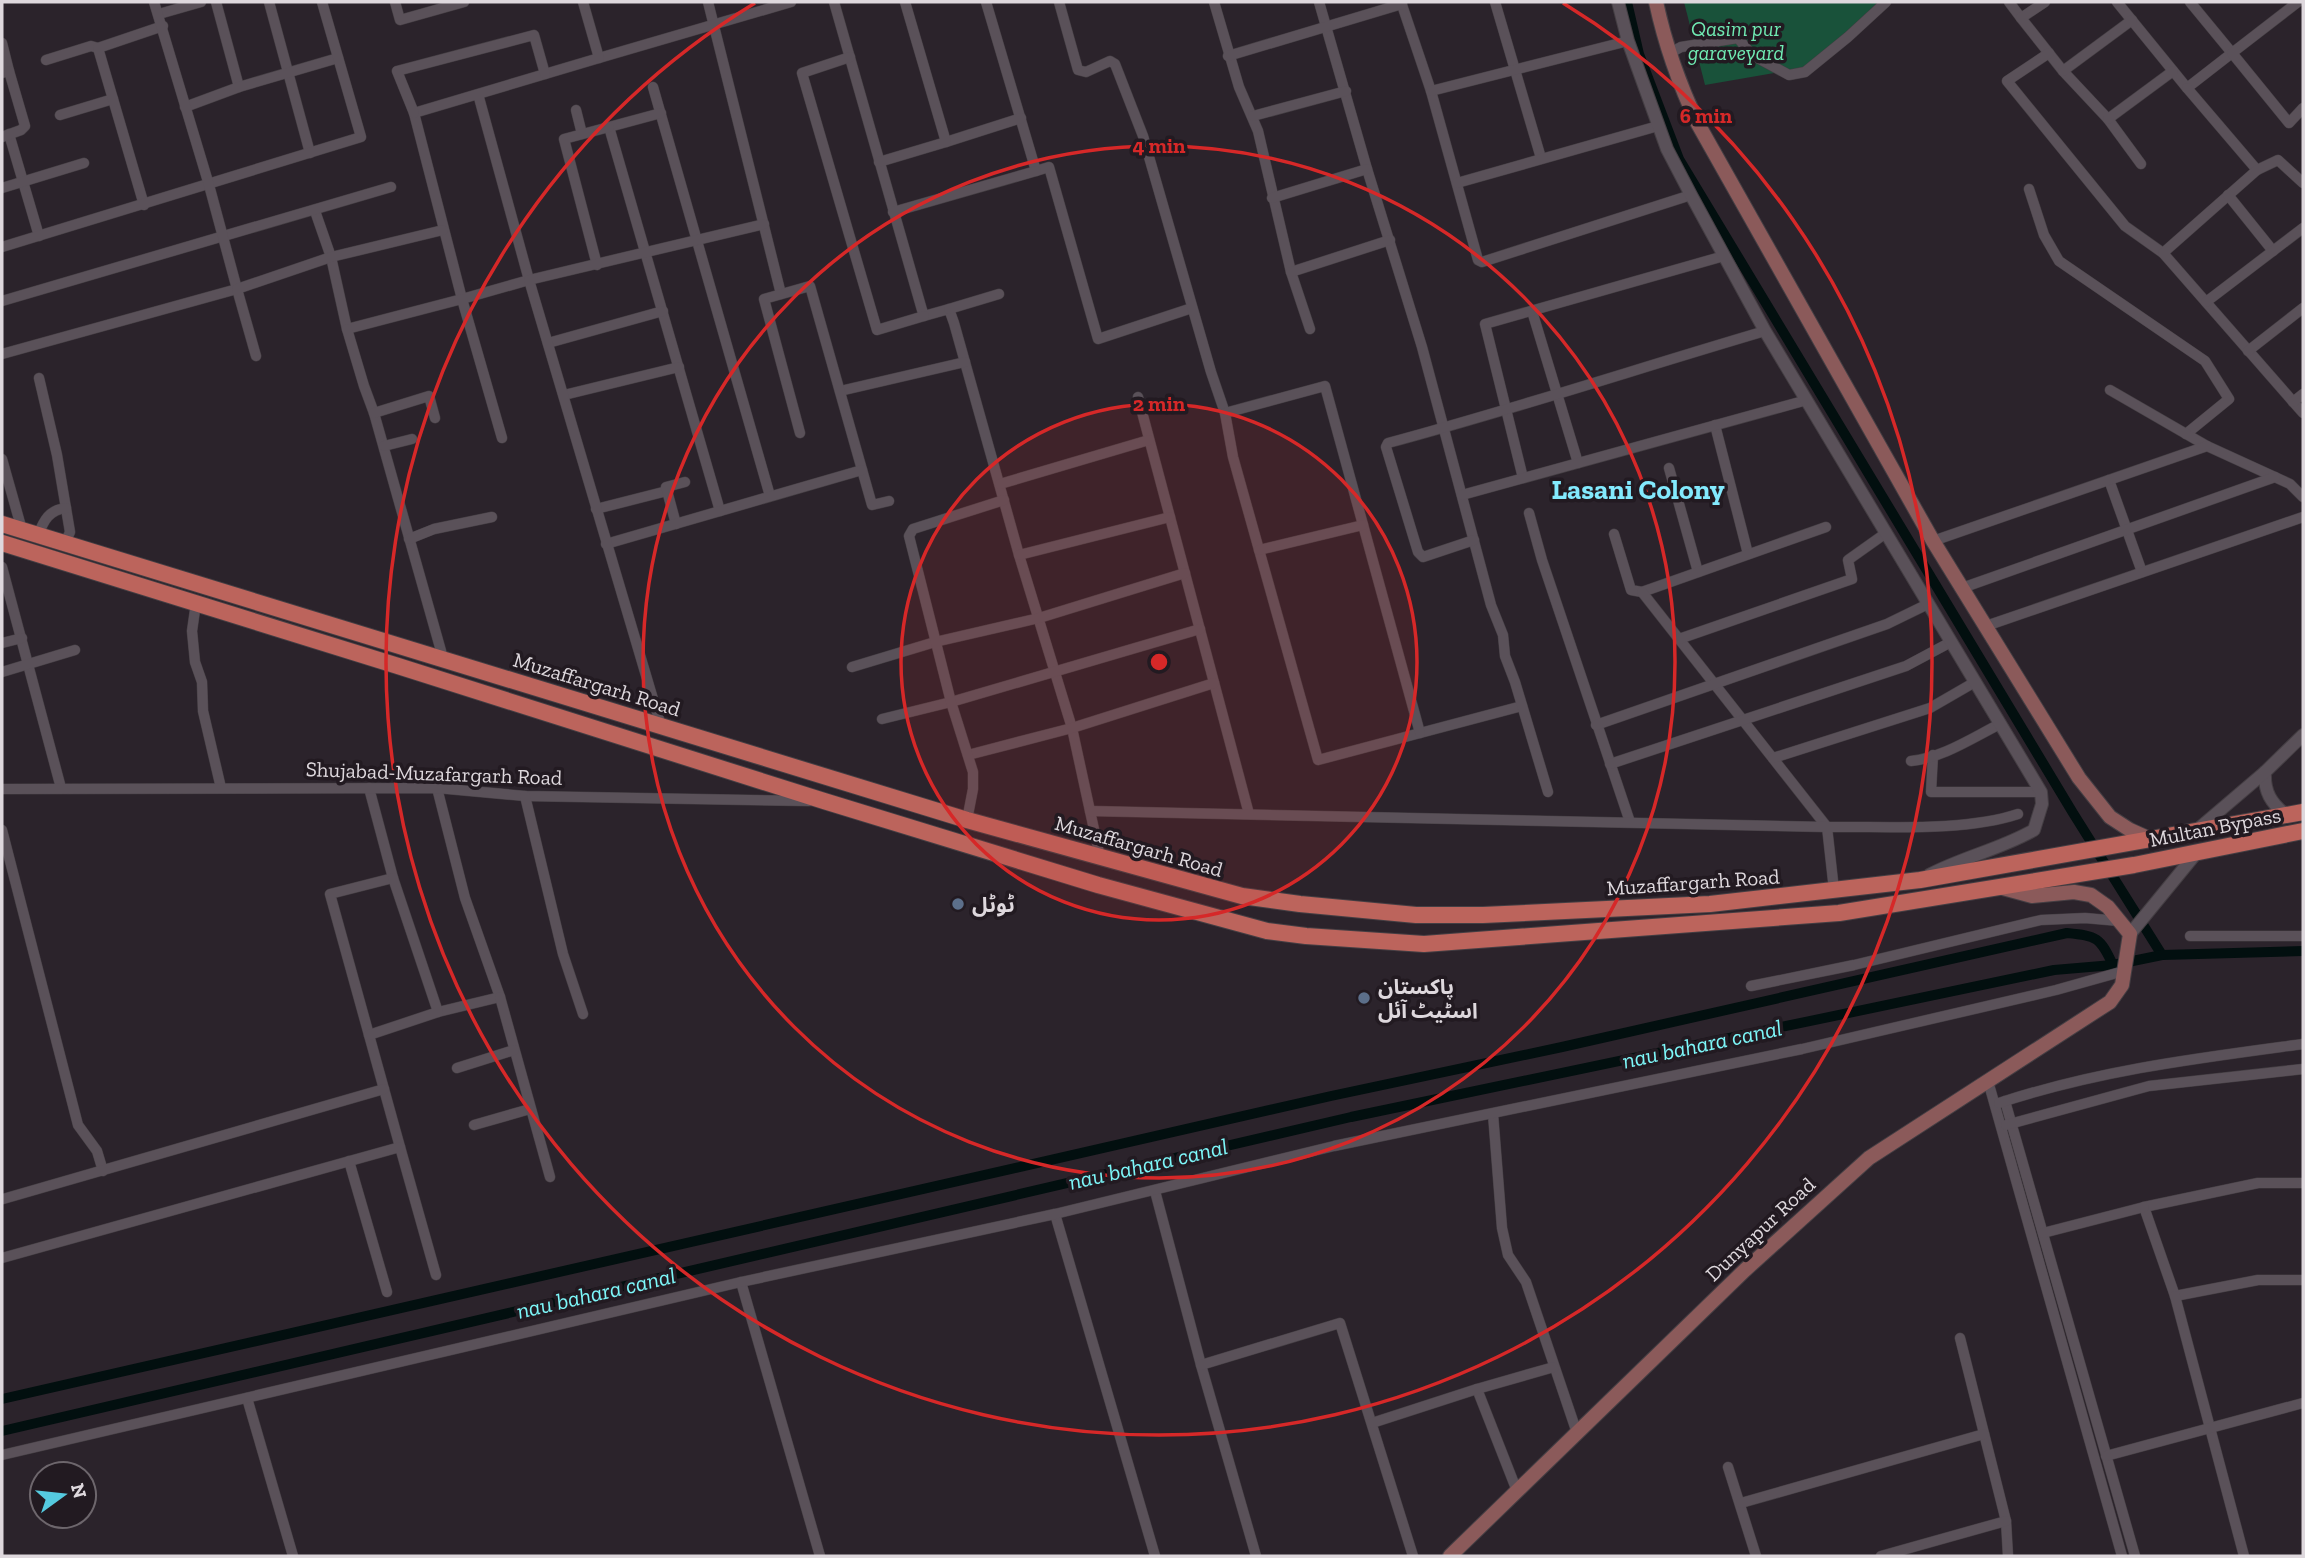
<svg xmlns="http://www.w3.org/2000/svg" width="2305" height="1558" viewBox="0 0 2305 1558" font-family="'Zilla Slab','Noto Sans Arabic',serif">
	<style>
		.green { fill: #19523a }
		.lines { fill: none; stroke-linecap: round; stroke-linejoin: round }
		.canal { stroke: #020f0f; stroke-width: 10 }
		.minor-casing { stroke: #443e43; stroke-width: 11 }
		.tertiary-casing { stroke: #443e43; stroke-width: 14 }
		.secondary-casing { stroke: #443e43; stroke-width: 16 }
		.primary-casing { stroke: #443e43; stroke-width: 18 }
		.minor { stroke: #5a5159; stroke-width: 10 }
		.tertiary { stroke: #5a5159; stroke-width: 12 }
		.secondary { stroke: #8b5a5a; stroke-width: 14 }
		.primary { stroke: #bc645c; stroke-width: 16 }
		.ring { fill: none; stroke: #d62828; stroke-width: 3.5 }
		.service-dot { fill: #5c6f8a; stroke: #221a21; stroke-width: 2.5 }
		.labels { text-anchor: middle; dominant-baseline: central; stroke-width: 7; stroke-linejoin: round; paint-order: stroke }
		.park-label { font-size: 21px; font-style: italic; fill: #70ebb3; stroke: #221a21 }
		.street-label { font-size: 21px; fill: #ded8dd; stroke: #221a21 }
		.poi-label { font-size: 21px; font-weight: bold; fill: #ded8dd; stroke: #221a21; text-anchor: start }
		.water-label { font-size: 23px; font-style: italic; fill: #7df7f9; stroke: #221a21 }
		.district-label { font-size: 28px; font-weight: bold; fill: #83eafe; stroke: #221a21 }
		.centre { fill: #d62828; stroke: #221a21; stroke-width: 3.5 }
		.ring-label { font-size: 21px; text-anchor: middle; font-weight: bold; fill: #d62828; stroke: #221a21; stroke-width: 7; stroke-linejoin: round; paint-order: stroke }
	</style>
	<rect width="100%" height="100%" fill="#2b232b"/>
	<path class="green" d="M1684 2H1878L1814 66 1705 85Z"/>
	<g class="lines">
		<g class="canal">
			<path d="M1627 2 1639 54 1679 159 2073 813 2162 955"/>
			<path d="M2 1399 1331 1096 1562 1047 2067 933C2097 936 2100 937 2113 965"/>
			<path d="M2 1431 1351 1117 2054 970 2113 965 2162 955 2303 951"/>
		</g>
		<g class="minor-casing">
			<g id="minor">
				<path d="M216 2 239 87"/>
				<path d="M269 2 310 153"/>
				<path d="M395 2 400 20 464 2"/>
				<path d="M708 2 781 294"/>
				<path d="M834 2 922 310 924 316 949 309 954 323 1019 555 1072 728 1100 857"/>
				<path d="M986 2 1036 171 1049 167 1098 339 1192 308"/>
				<path d="M1059 2 1078 70 1086 72 1110 61 1115 64 1143 136 1211 372 1225 413 1233 457 1318 760 1522 706"/>
				<path d="M1214 2 1239 87 1258 131 1291 272 1310 329"/>
				<path d="M1319 2 1367 169 1422 347 1491 605 1503 635 1505 656 1515 682 1548 792"/>
				<path d="M1401 2 1431 91 1478 260 1482 262 1691 195"/>
				<path d="M1495 2 1541 158"/>
				<path d="M2009 2 2021 18"/>
				<path d="M2045 2 2021 18 2063 71 2108 119 2141 164"/>
				<path d="M2117 2 2187 88 2232 53 2190 2"/>
				<path d="M2298 2 2232 53 2289 123 2303 108"/>
				<path d="M159 14 201 2"/>
				<path d="M2 43 9 71 2 73"/>
				<path d="M1670 53 1681 47 1738 38 1752 55 1789 75 1805 72 1848 37 1886 2"/>
				<path d="M2049 53 2007 81 2125 226 2163 253"/>
				<path d="M1228 56 1402 4"/>
				<path d="M850 57 802 73 877 330 924 316"/>
				<path d="M599 58 791 2"/>
				<path d="M46 60 91 46 98 48"/>
				<path d="M2063 71 2132 20"/>
				<path d="M653 87 770 496"/>
				<path d="M2187 88 2257 170"/>
				<path d="M1431 91 1628 41"/>
				<path d="M478 94 529 280 462 299 414 113 599 58 583 2"/>
				<path d="M185 107 239 87 338 58"/>
				<path d="M576 110 582 134"/>
				<path d="M414 113 397 71 534 35 545 74"/>
				<path d="M661 113 609 127 720 511"/>
				<path d="M60 115 113 99"/>
				<path d="M1253 116 1346 91"/>
				<path d="M2108 119 2173 71"/>
				<path d="M9 134 39 236"/>
				<path d="M2 137 21 130 25 126 9 71"/>
				<path d="M946 142 1021 118"/>
				<path d="M879 162 946 142 905 2"/>
				<path d="M1457 183 1658 126"/>
				<path d="M2303 183 2278 160 2257 170 2163 253 2303 413"/>
				<path d="M2 188 84 163"/>
				<path d="M2029 189 2044 235 2059 261 2205 361 2229 399 2186 434"/>
				<path d="M2228 195 2273 251"/>
				<path d="M1272 198 1367 169"/>
				<path d="M144 205 98 48 163 26"/>
				<path d="M315 211 331 257 347 329 462 299 502 438"/>
				<path d="M893 212 1036 171"/>
				<path d="M2 247 361 137 322 2"/>
				<path d="M597 265 564 139 609 127"/>
				<path d="M1291 272 1390 240"/>
				<path d="M2 301 391 187"/>
				<path d="M2206 302 2303 228"/>
				<path d="M949 309 999 294"/>
				<path d="M1532 311 1578 463"/>
				<path d="M347 329 364 386 374 413 443 658"/>
				<path d="M548 343 663 311"/>
				<path d="M2248 351 2303 308"/>
				<path d="M2 354 237 289 209 185 154 2"/>
				<path d="M256 356 237 289 331 257 443 230"/>
				<path d="M39 378 57 455 70 532 65 543"/>
				<path d="M2110 390 2207 446 2290 484 2303 497"/>
				<path d="M840 391 965 362"/>
				<path d="M564 395 679 367"/>
				<path d="M1138 397 1249 814"/>
				<path d="M2293 402 2303 394"/>
				<path d="M374 413 429 396 435 418"/>
				<path d="M1225 413 1325 386 1420 733"/>
				<path d="M1715 425 1748 554"/>
				<path d="M800 433 764 299 810 286 872 505 889 501"/>
				<path d="M384 446 412 439"/>
				<path d="M2 459 22 530"/>
				<path d="M1669 468 1698 572"/>
				<path d="M1523 478 1485 324 1724 256"/>
				<path d="M2109 480 2142 572"/>
				<path d="M1000 484 1149 440"/>
				<path d="M1462 495 1807 400"/>
				<path d="M596 509 667 491"/>
				<path d="M1529 513 1542 560 1630 822"/>
				<path d="M676 524 666 487 685 482"/>
				<path d="M1614 534 1631 590 1642 592 1826 527"/>
				<path d="M38 535C44 520 49 510 66 508"/>
				<path d="M409 539 434 529 492 517"/>
				<path d="M1474 540 1423 557 1418 552 1386 447 1388 443C1515 409 1639 368 1765 331"/>
				<path d="M1933 541 2207 446"/>
				<path d="M606 544 862 470"/>
				<path d="M1259 550 1363 525"/>
				<path d="M1019 555 1170 517"/>
				<path d="M2 567 61 788"/>
				<path d="M1962 588 2275 477"/>
				<path d="M1642 592 1827 827 1834 890"/>
				<path d="M196 603 192 631 195 662 202 682 203 711 221 788"/>
				<path d="M1986 626 2303 517"/>
				<path d="M1679 639 1852 579 1848 560 1886 533"/>
				<path d="M2 643 22 638"/>
				<path d="M852 667 935 642 1039 618 1185 573"/>
				<path d="M2 672 75 650"/>
				<path d="M882 719 951 702 1200 629"/>
				<path d="M1596 725 1887 624 1928 604"/>
				<path d="M661 726 529 280 764 224"/>
				<path d="M968 755 1072 728 1214 683"/>
				<path d="M1933 755 1931 792H2041"/>
				<path d="M1773 758 1930 708 1975 682"/>
				<path d="M1911 761C1942 758 1972 738 2000 724"/>
				<path d="M1610 764 1906 666 1951 642"/>
				<path d="M369 788 393 878 330 894 400 1147"/>
				<path d="M437 788 465 898 500 997 438 1012"/>
				<path d="M2 789 437 788 525 796 809 801"/>
				<path d="M525 796 563 954 583 1014"/>
				<path d="M1090 811 1827 827C1885 826 1963 832 2018 814"/>
				<path d="M967 820 973 789V772L951 702 909 536 913 529 1004 500"/>
				<path d="M2 830 78 1125 97 1151 103 1171"/>
				<path d="M2190 936H2303"/>
				<path d="M1751 986 1854 965 2041 920 2085 918 2119 921"/>
				<path d="M500 997 550 1177"/>
				<path d="M369 1035 438 1012 393 878"/>
				<path d="M457 1068 514 1050"/>
				<path d="M1988 1081 2122 1556"/>
				<path d="M2005 1101 2135 1556"/>
				<path d="M1999 1103C2099 1070 2199 1058 2303 1044"/>
				<path d="M1493 1114 1502 1228 1508 1255 1526 1282 1577 1433"/>
				<path d="M474 1125 530 1109"/>
				<path d="M2006 1125 2149 1086 2303 1069"/>
				<path d="M349 1161 387 1292"/>
				<path d="M2303 1183H2258L2144 1207 2175 1296 2258 1280H2303"/>
				<path d="M1155 1191 1201 1365 1256 1556"/>
				<path d="M3 1199 384 1089"/>
				<path d="M1055 1214 1155 1556"/>
				<path d="M2043 1233 2144 1207"/>
				<path d="M2 1258 400 1147 436 1275"/>
				<path d="M741 1282 820 1556"/>
				<path d="M2175 1296 2244 1556"/>
				<path d="M1960 1338 2006 1521 2008 1556"/>
				<path d="M1201 1365 1340 1323 1413 1556"/>
				<path d="M1477 1389 1517 1491"/>
				<path d="M247 1398 293 1556"/>
				<path d="M1372 1423 1477 1389 1554 1367"/>
				<path d="M2 1455 741 1282 1055 1214 1334 1146 1802 1049 2056 990 2124 971"/>
				<path d="M2106 1456 2303 1403"/>
				<path d="M1728 1467 1756 1556"/>
				<path d="M1741 1503 1984 1434"/>
				<path d="M1881 1556 2006 1521"/>
			</g>
		</g>
		<g class="tertiary-casing">
			<g id="tertiary">
				<path d="M1618 2 1628 41 1667 149 1691 195 1765 331 2041 792 2042 804 2034 830C2001 849 1963 857 1929 875"/>
				<path d="M2265 772C2264 792 2271 803 2286 815"/>
				<path d="M2197 830 2265 772 2303 735"/>
				<path d="M2130 934 2198 851"/>
			</g>
		</g>
		<g class="secondary-casing">
			<g id="secondary">
				<path d="M1656 2C1665 44 1679 84 1698 124L1933 541 2079 778 2110 817 2130 830 2150 839"/>
				<path d="M1450 1556 1745 1270 1869 1158 2110 1002 2122 985 2130 934 2108 907 2091 895 2074 892 2032 896 1999 887"/>
			</g>
		</g>
		<g class="primary-casing">
			<g id="primary">
				<path d="M2 524 967 820 1242 896 1300 904 1416 915H1483L1710 904 1920 880 2303 812"/>
				<path d="M2 543 398 666 824 801 1098 885 1267 931 1306 936 1424 944 1839 913 2134 865 2303 831"/>
			</g>
		</g>
		<use href="#minor" class="minor"/>
		<use href="#tertiary" class="tertiary"/>
		<use href="#secondary" class="secondary"/>
		<use href="#primary" class="primary"/>
	</g>
	<circle cx="1159" cy="662" r="258" fill="#d62828" fill-opacity=".12"/>
	<g class="ring">
		<circle cx="1159" cy="662" r="258"/>
		<circle cx="1159" cy="662" r="516"/>
		<path d="M1563 3A773 773 0 1 1 755 3"/>
	</g>
	<g class="service-dot">
		<circle cx="958" cy="904" r="7"/>
		<circle cx="1364" cy="998" r="7"/>
	</g>
	<g class="labels">
		<g class="park-label">
			<text x="1736" y="28">Qasim pur<tspan x="1736" dy="24">garaveyard</tspan></text>
		</g>
		<g class="street-label">
			<text transform="translate(597 684) rotate(17)">Muzaffargarh Road</text>
			<text transform="translate(434 773) rotate(2)">Shujabad-Muzafargarh Road</text>
			<text transform="translate(2215 827) rotate(-11)">Multan Bypass</text>
			<text transform="translate(1139 846) rotate(16)">Muzaffargarh Road</text>
			<text transform="translate(1693 882) rotate(-4)">Muzaffargarh Road</text>
			<text transform="translate(1760 1229) rotate(-43)">Dunyapur Road</text>
		</g>
		<g class="poi-label">
			<text x="972" y="904">ٹوٹل</text>
			<text x="1378" y="986">پاکستان<tspan x="1378" dy="24">اسٹیٹ آئل</tspan></text>
		</g>
		<g class="water-label">
			<text transform="translate(1702 1044) rotate(-12)">nau bahara canal</text>
			<text transform="translate(1148 1164) rotate(-13)">nau bahara canal</text>
			<text transform="translate(596 1293) rotate(-13)">nau bahara canal</text>
		</g>
		<g class="district-label">
			<text x="1638" y="489">Lasani Colony</text>
		</g>
	</g>
	<circle cx="1159" cy="662" r="10" class="centre"/>
	<g class="ring-label">
		<text x="1706" y="123">6 min</text>
		<text x="1159" y="153">4 min</text>
		<text x="1159" y="411">2 min</text>
	</g>
	<rect width="2305" height="1558" fill="none" stroke="#ded8dd" stroke-width="7"/>
	<g transform="translate(63 1495) rotate(75)"><circle r="33" fill="#221a21" stroke="#6d666c" stroke-width="2"/>
	<path d="M0-5L12 26L0 18L-12 26Z" fill="#55cadf"/>
	<text y="-10" font-size="19" font-weight="bold" text-anchor="middle" fill="#ded8dd">N</text>
	</g>
</svg>
